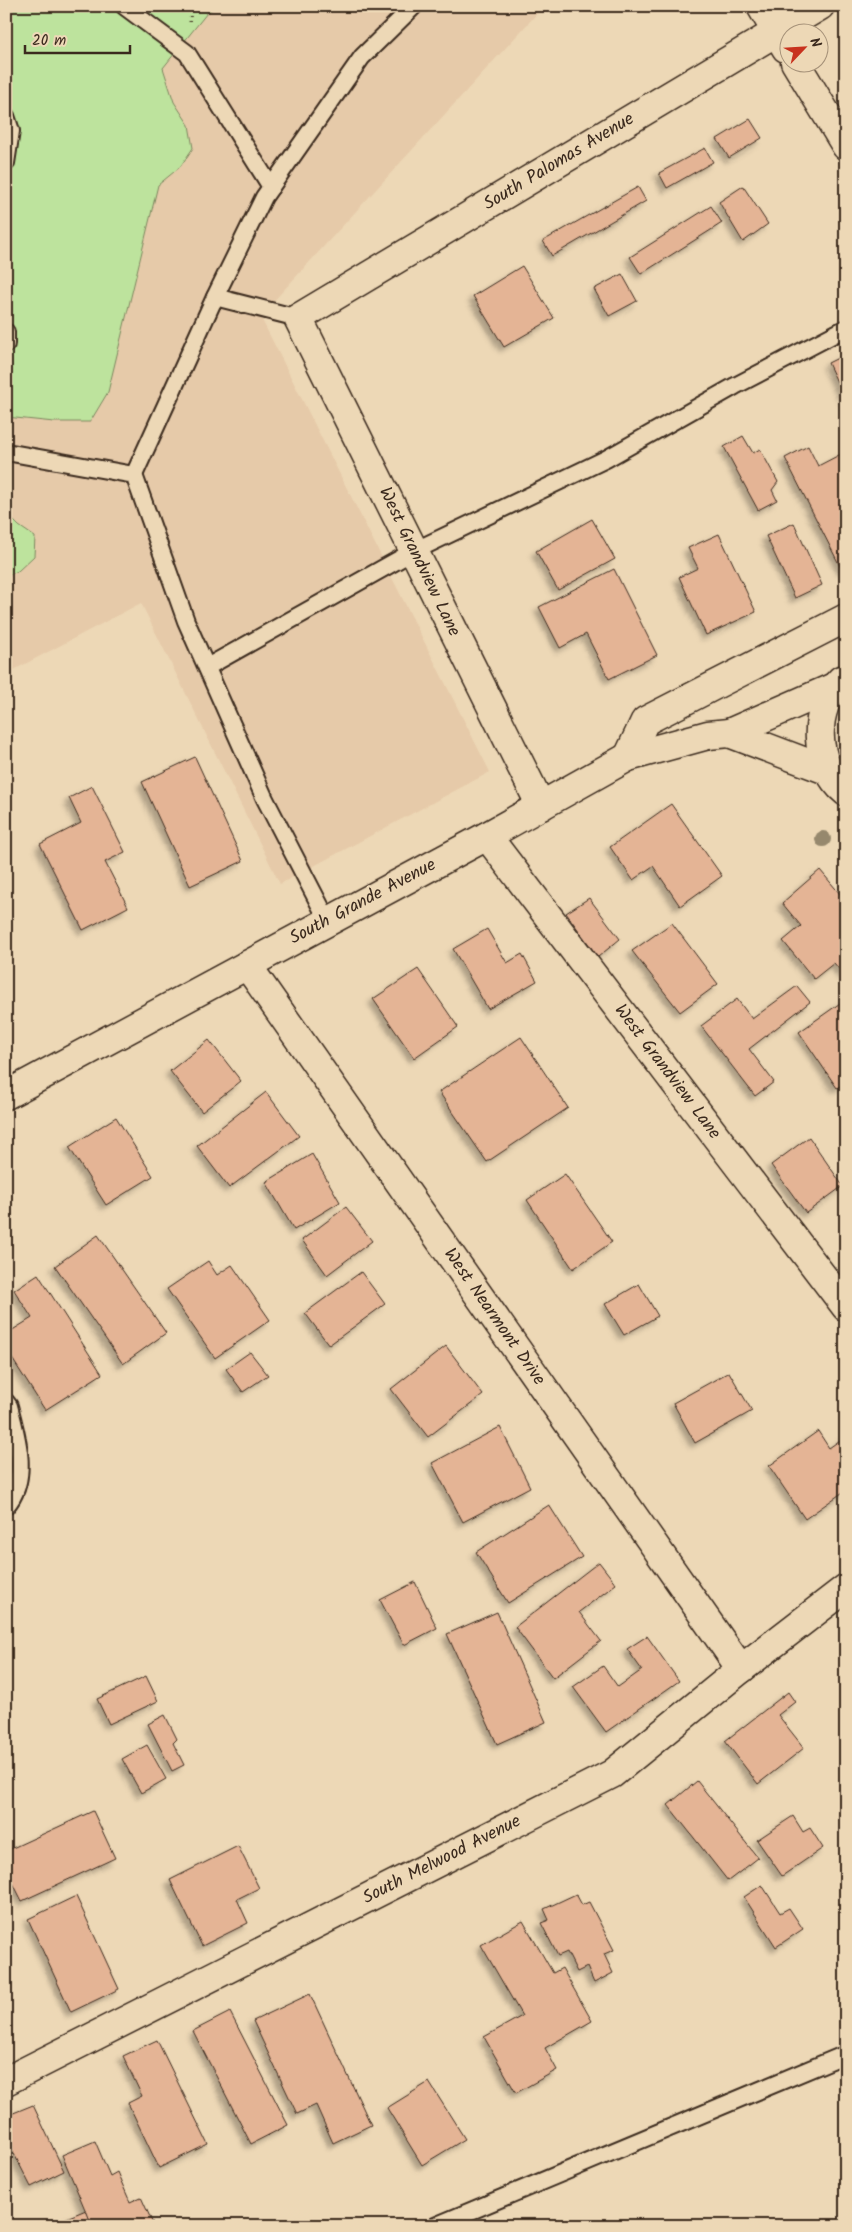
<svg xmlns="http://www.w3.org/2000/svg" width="852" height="2232" viewBox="0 0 852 2232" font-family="Kalam,sans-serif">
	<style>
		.built { fill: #e6caa9 }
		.green { fill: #bde39d; stroke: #7c865e }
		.building { fill: #e4b495; stroke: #3b2a1e; filter: url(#shadow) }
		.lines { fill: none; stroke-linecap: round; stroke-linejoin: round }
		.lane-casing { stroke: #3b2a1e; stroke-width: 20 }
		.street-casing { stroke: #3b2a1e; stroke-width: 31 }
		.secondary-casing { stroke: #3b2a1e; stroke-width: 31 }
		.path { stroke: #3b2a1e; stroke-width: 3; stroke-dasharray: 1 4; stroke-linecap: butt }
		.lane { stroke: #edd8b6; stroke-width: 16 }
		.street { stroke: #edd8b6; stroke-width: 28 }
		.secondary { stroke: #edd8b6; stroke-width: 28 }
		.tree { fill: #96886d }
		.labels { text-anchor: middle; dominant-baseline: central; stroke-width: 4.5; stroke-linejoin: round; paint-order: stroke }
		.street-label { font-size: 18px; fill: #3b2a1e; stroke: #edd8b6 }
	</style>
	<defs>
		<filter id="shadow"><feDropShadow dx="-4.5" dy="4.5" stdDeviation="2.5" flood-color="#0004"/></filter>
	</defs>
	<rect width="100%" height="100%" fill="#edd8b6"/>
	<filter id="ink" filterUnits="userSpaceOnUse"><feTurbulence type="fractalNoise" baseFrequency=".02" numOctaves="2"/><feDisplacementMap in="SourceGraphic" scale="10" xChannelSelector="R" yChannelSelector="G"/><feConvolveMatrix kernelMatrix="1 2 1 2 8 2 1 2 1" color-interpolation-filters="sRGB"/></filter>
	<g filter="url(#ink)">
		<path class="built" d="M6 6H544L260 316 490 772 280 884 141 603 6 674Z"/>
		<g class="green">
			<path d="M6 6H216L207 13 163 68 174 102 189 125 193 148 180 167 158 185 108 392 90 422H54L6 417Z"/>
			<path d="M6 513 19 526 35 537 34 556 18 571 6 576Z"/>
		</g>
		<g class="building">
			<path d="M750 119 762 138 729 158 717 139Z"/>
			<path d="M705 148 713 162 667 188 659 173Z"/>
			<path d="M743 186 768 224 743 242 719 202Z"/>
			<path d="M638 187 646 201 552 256 543 241Z"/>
			<path d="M711 206 722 223 641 274 630 257Z"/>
			<path d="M522 266 554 318 504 347 473 296Z"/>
			<path d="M622 274 637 301 609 316 594 289Z"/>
			<path d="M846 354V401L828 363Z"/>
			<path d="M743 436 753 453 760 449 778 482 772 490 777 500 758 510 724 447Z"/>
			<path d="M808 446 818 466 843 453 846 458V568L842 570 785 458Z"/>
			<path d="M592 519 615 559 558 590 536 551Z"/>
			<path d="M794 523 822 585 795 598 766 536Z"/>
			<path d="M719 534 756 612 706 635 679 577 698 568 688 548Z"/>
			<path d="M614 569 657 655 609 679 586 634 560 648 539 607Z"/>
			<path d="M195 757 243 861 190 886 142 782Z"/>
			<path d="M92 786 125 852 105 862 128 907 83 930 40 844 81 823 69 798Z"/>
			<path d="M671 804 722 876 680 906 653 866 633 880 610 847Z"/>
			<path d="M820 870 846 901V977L834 963 814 979 783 941 801 926 782 903Z"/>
			<path d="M589 898 620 939 598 957 566 913Z"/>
			<path d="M672 923 718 984 680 1012 632 951Z"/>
			<path d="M487 929 507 963 522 954 537 981 488 1009 453 949Z"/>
			<path d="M418 969 458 1027 414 1058 373 999Z"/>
			<path d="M797 986 810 1002 749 1049 774 1082 755 1096 701 1026 737 999 752 1019Z"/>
			<path d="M846 999V1082L837 1088 799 1032Z"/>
			<path d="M521 1037 568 1108 487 1162 439 1092Z"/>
			<path d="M209 1040 241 1081 202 1112 170 1071Z"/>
			<path d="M266 1092 299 1136 229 1188 197 1146Z"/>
			<path d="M116 1117 153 1176 106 1205 69 1147Z"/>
			<path d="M809 1137 843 1186 806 1213 771 1165Z"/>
			<path d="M312 1154 340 1202 294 1230 266 1182Z"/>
			<path d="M565 1174 612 1242 573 1269 527 1200Z"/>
			<path d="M346 1207 372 1241 327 1275 302 1240Z"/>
			<path d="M98 1235 166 1333 123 1364 55 1266Z"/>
			<path d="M208 1261 217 1275 232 1265 270 1320 215 1358 167 1289Z"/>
			<path d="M361 1272 385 1304 329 1345 305 1313Z"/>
			<path d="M38 1274 102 1374 45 1410 6 1349V1334L32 1318 14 1290Z"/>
			<path d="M639 1284 658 1316 624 1335 605 1304Z"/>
			<path d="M446 1346 483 1395 428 1437 391 1389Z"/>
			<path d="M250 1352 268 1375 243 1392 226 1369Z"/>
			<path d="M729 1372 752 1411 695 1443 673 1403Z"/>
			<path d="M500 1427 530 1487 463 1522 432 1463Z"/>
			<path d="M818 1431 829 1448 846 1436V1490L805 1519 769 1466Z"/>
			<path d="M549 1505 582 1557 508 1603 476 1552Z"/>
			<path d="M599 1562 616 1584 579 1612 601 1641 553 1678 515 1627Z"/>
			<path d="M415 1582 437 1628 404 1645 380 1600Z"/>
			<path d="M497 1612 546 1722 497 1744 447 1634Z"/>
			<path d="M647 1636 679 1681 606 1732 573 1687 603 1666 618 1687 642 1670 627 1649Z"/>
			<path d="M146 1676 158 1701 109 1724 97 1699Z"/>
			<path d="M788 1692 795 1702 778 1715 804 1748 758 1784 725 1741Z"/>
			<path d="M165 1715 177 1739 173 1743 184 1765 172 1771 148 1724Z"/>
			<path d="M147 1745 166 1779 141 1793 122 1759Z"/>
			<path d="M697 1781 758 1858 728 1881 668 1805Z"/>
			<path d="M93 1811 115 1858 22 1901 6 1869V1851Z"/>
			<path d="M793 1816 803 1832 810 1828 823 1848 782 1876 757 1840Z"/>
			<path d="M238 1846 259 1888 237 1899 248 1923 202 1946 170 1880Z"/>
			<path d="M762 1885 780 1913 789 1908 803 1929 776 1947 744 1897Z"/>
			<path d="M576 1894 582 1905 589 1902 614 1950 604 1954 613 1973 594 1983 587 1967 577 1972 567 1952 558 1956 541 1923 549 1920 544 1909Z"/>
			<path d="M76 1896 119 1989 71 2012 28 1919Z"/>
			<path d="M523 1921 553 1973 562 1968 592 2021 545 2048 557 2070 516 2093 484 2037 522 2016 481 1945Z"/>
			<path d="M310 1994 371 2125 333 2143 316 2105 297 2114 253 2021Z"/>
			<path d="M230 2012 288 2125 251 2144 193 2031Z"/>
			<path d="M157 2040 208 2144 159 2168 128 2103 142 2096 123 2056Z"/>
			<path d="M429 2082 465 2139 422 2165 387 2108Z"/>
			<path d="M33 2105 64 2171 31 2187 6 2138V2116Z"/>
			<path d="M95 2141 110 2176 117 2172 130 2202 141 2197 154 2226H92L62 2155Z"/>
			<path d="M86 2210 92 2226H47Z"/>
		</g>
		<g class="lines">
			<g class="lane-casing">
				<g id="lane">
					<path d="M124 6 187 53 271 187"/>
					<path d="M6 116 11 131 6 163"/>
					<path d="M215 297 298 318"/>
					<path d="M6 332V344"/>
					<path d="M6 452 134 475 186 621 265 799 328 921"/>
					<path d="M134 475 215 297 264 197 362 57 414 6"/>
					<path d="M207 667 414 551 606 459 735 386 846 328"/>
					<path d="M6 1402 9 1406C17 1437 30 1479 6 1506"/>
					<path d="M435 2226 846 2054"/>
				</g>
			</g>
			<g class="street-casing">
				<g id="street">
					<path d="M761 6 786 48"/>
					<path d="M795 62 846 146"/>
					<path d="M628 757 645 721 846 618"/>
					<path d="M541 806 298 318 820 6"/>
					<path d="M487 836 846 1307"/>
					<path d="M247 965 741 1669"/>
					<path d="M6 2081 612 1774 741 1669 846 1588"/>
				</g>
			</g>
			<g class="secondary-casing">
				<g id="secondary">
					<path d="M841 680C811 709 813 765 846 792"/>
					<path d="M729 733 829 771"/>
					<path d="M6 1095 487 836 628 757 708 735 729 733 834 687"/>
				</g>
			</g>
			<path class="path" d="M190 22 191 6"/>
			<use href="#lane" class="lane"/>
			<use href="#street" class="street"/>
			<use href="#secondary" class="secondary"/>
		</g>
		<circle class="tree" cx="823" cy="839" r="8"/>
	</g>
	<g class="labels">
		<g class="street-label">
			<text transform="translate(559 162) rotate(-31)">South Palomas Avenue</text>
			<text transform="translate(419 562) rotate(64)">West Grandview Lane</text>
			<text transform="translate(363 902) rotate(-28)">South Grande Avenue</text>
			<text transform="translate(667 1072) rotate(53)">West Grandview Lane</text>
			<text transform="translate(494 1317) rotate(55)">West Nearmont Drive</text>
			<text transform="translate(442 1860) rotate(-27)">South Melwood Avenue</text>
		</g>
	</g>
	<rect width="852" height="2232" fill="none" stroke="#edd8b6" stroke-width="25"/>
	<rect x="12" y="12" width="827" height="2207" fill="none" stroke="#3b2a1e" stroke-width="2" filter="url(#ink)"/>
	<g transform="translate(804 48) rotate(65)"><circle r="24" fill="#edd8b6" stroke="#a69279"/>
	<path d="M0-4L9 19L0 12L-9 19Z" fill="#c8321e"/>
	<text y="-8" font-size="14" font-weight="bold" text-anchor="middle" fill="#3b2a1e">N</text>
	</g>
	<path d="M25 45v8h105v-8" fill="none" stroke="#3b2a1e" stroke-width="2.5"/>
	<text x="32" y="45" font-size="15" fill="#3b2a1e" stroke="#edd8b6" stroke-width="4" paint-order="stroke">20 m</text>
</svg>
